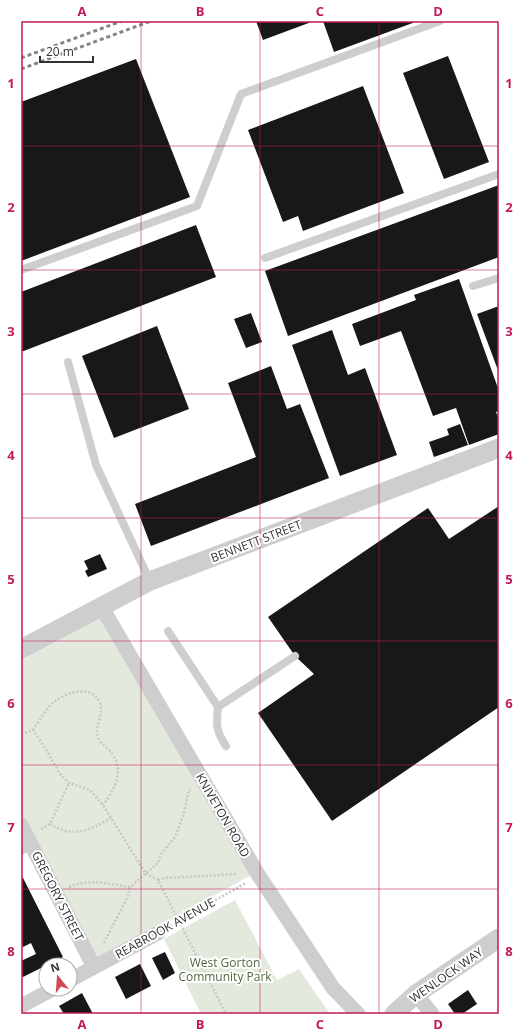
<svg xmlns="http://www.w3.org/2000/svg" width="520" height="1035" viewBox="0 0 520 1035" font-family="'Open Sans',sans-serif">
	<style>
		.green { fill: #e4e9de }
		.building { fill: #181818 }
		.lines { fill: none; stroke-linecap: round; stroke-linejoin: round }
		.path { stroke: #c8c8c8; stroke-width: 2.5; stroke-dasharray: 2 2; stroke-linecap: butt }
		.service { stroke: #cecece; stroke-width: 8 }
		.minor { stroke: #cecece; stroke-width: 15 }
		.tertiary { stroke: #cecece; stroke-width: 19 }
		.rail { stroke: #868686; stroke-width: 3; stroke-dasharray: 4 3; stroke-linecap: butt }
		.grid { fill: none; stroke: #c2185b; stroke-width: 1; stroke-opacity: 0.55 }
		.labels { text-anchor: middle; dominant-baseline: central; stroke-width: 4; stroke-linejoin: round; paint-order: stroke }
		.street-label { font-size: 12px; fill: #313131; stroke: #fff }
		.park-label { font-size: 12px; fill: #556843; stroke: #fff }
		.neatline { fill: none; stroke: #c2185b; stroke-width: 1.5 }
		.grid-label { font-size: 13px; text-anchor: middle; font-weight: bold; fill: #c2185b }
	</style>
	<rect width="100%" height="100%" fill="#fff"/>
	<g class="green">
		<path d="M98 612 253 874 95 962 21 816V652Z"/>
		<path d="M235 900 277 980 299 969 330 1014H201L164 939Z"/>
	</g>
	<g class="building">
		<path d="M256 21H314L263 40Z"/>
		<path d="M323 21H418L334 52Z"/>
		<path d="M448 56 489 162 444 179 403 73Z"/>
		<path d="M136 59 190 197 21 261V102Z"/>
		<path d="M363 86 404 193 303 231 298 216 283 222 248 130Z"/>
		<path d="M499 185V257L288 336 265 271Z"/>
		<path d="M196 225 216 277 21 352V292Z"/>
		<path d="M459 279 499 391V411L496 412 499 419V434L469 445 456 408 433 416 401 331 360 346 352 324 416 300 414 295Z"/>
		<path d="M499 306V373L477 314Z"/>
		<path d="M251 313 262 342 246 348 234 319Z"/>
		<path d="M157 326 189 409 114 438 82 356Z"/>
		<path d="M332 330 348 375 365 368 397 455 340 476 292 345Z"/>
		<path d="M271 366 287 409 300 404 329 478 151 546 135 504 256 457 228 383Z"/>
		<path d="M460 424 468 445 434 457 429 442 449 435 447 429Z"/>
		<path d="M499 506V707L332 821 258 713 314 674 295 656 268 617 428 508 449 539Z"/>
		<path d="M100 554 107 569 88 577 85 571 88 569 84 561Z"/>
		<path d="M21 874 63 957 23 977 21 972V961L36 954 31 943 23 947 21 943Z"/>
		<path d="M165 952 175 973 163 980 152 958Z"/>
		<path d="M140 964 151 986 126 999 115 977Z"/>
		<path d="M468 990 477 1004 462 1014H455L448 1004Z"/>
		<path d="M82 993 93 1014H64L59 1006Z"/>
	</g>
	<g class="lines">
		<g class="path">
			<path d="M33 730C39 722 47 707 55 701 68 692 92 684 100 703 104 714 96 723 97 733 98 740 102 744 107 748 126 766 117 787 103 805"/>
			<path d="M21 734 33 730 47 751 59 773 69 783 90 790 103 805 146 874 158 880 226 1014"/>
			<path d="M50 824C73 839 90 830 111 818"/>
			<path d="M41 829 50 824 69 783"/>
			<path d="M158 880 165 878 237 874"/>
			<path d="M69 887C90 878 108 884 130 887"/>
			<path d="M170 926 246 883"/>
			<path d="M104 943 128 896 130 887 158 863 161 854 175 837 183 816 189 790H191"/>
		</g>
		<g class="service">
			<path d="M265 258 499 174"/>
			<path d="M21 270 197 206 241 94 440 21"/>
			<path d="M473 286 499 278"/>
			<path d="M68 362 96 465 150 581"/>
			<path d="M168 631 218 707 295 656"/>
			<path d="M218 707C216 725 216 731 226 746"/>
			<path d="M21 851 32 845"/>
		</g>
		<g class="minor">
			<path d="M101 606 259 876 333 988 358 1014"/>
			<path d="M21 825 94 967"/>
			<path d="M70 980 158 933"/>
			<path d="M416 994 432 1014"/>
			<path d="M21 1006 53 989"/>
		</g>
		<g class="tertiary">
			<path d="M21 649 150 581 499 448"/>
			<path d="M394 1014 416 994 499 938"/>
		</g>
		<g class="rail">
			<path d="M21 58 122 21"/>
			<path d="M21 69 151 21"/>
		</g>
	</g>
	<path class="grid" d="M141 21V1014M260 21V1014M379 21V1014M21 146H499M21 270H499M21 394H499M21 518H499M21 641H499M21 765H499M21 889H499"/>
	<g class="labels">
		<g class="street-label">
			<text transform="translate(256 541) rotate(-21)">BENNETT STREET</text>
			<text transform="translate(223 815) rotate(60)">KNIVETON ROAD</text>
			<text transform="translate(58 896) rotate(63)">GREGORY STREET</text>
			<text transform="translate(165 928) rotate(-29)">REABROOK AVENUE</text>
			<text transform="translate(446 975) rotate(-35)">WENLOCK WAY</text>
		</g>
		<g class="park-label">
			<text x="225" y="962">West Gorton<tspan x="225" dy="14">Community Park</tspan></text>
		</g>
	</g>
	<rect width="520" height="1035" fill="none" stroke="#ffffff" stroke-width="44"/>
	<g transform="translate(58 977) rotate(343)"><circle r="19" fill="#ffffff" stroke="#adadad"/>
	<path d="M0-3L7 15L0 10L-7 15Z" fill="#d34855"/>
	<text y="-6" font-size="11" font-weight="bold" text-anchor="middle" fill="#313131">N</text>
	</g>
	<path d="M40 56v6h53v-6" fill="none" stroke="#313131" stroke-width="2"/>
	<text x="46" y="56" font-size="12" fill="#313131" stroke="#ffffff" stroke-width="3" paint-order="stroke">20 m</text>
	<rect x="22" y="22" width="476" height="991" class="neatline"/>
	<g class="grid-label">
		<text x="82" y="16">A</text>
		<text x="200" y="16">B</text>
		<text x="320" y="16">C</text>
		<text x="438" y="16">D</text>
		<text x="11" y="88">1</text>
		<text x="509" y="88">1</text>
		<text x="11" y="212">2</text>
		<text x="509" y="212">2</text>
		<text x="11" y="336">3</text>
		<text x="509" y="336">3</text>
		<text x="11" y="460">4</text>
		<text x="509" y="460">4</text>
		<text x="11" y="584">5</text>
		<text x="509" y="584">5</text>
		<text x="11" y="708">6</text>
		<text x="509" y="708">6</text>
		<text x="11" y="832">7</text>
		<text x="509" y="832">7</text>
		<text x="11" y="956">8</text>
		<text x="509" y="956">8</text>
		<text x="82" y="1029">A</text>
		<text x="200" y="1029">B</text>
		<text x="320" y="1029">C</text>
		<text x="438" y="1029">D</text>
	</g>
</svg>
